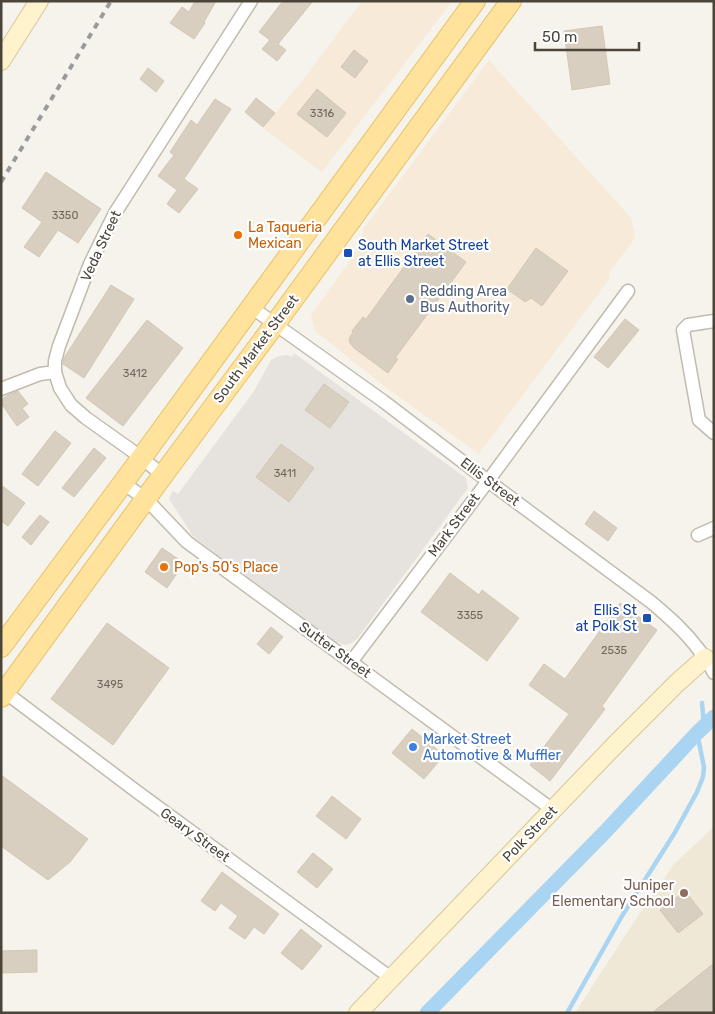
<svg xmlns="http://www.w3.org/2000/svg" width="715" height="1014" viewBox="0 0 715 1014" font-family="Rubik,sans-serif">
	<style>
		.commercial { fill: #f7ead8 }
		.industrial { fill: #e6e2dd }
		.education { fill: #efe8d6 }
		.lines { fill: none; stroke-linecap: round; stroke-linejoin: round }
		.stream { stroke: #a9d4f2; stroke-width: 4.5 }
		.canal { stroke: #a9d4f2; stroke-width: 15 }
		.building { fill: #d8cfc1; stroke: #d3c7b4 }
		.street-casing { stroke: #c2bbae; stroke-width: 15 }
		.secondary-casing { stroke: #d6c79b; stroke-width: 20 }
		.primary-casing { stroke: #e6c16a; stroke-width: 22 }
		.street { stroke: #fff; stroke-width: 12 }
		.secondary { stroke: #fff3cd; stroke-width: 18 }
		.primary { stroke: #ffe39c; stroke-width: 20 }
		.rail { stroke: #9a9a9a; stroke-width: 4; stroke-dasharray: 6 6; stroke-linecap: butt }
		.food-dot { fill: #e8710a; stroke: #fff; stroke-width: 2 }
		.transit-dot { fill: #1a4fb4; stroke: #fff; stroke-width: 2 }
		.service-dot { fill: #5c6f8a; stroke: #fff; stroke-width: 2 }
		.shop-dot { fill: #3f7fe0; stroke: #fff; stroke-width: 2 }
		.education-dot { fill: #8d6e63; stroke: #fff; stroke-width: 2 }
		.labels { text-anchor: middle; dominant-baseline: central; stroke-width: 4.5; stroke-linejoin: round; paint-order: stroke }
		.number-label { font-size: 11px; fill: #6e675b }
		.food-label { font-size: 14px; fill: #c56008; stroke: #fff; text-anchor: start }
		.transit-label { font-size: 14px; fill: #164399; stroke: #fff; text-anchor: start }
		.street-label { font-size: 14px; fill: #4b4439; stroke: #fff }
		.service-label { font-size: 14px; fill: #4e5e75; stroke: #fff; text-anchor: start }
		.shop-label { font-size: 14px; fill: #366cbe; stroke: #fff; text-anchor: start }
		.education-label { font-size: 14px; fill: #785e54; stroke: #fff; text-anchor: end }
	</style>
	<rect width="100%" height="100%" fill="#f6f3ec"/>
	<g class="commercial">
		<path d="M362 1H452L322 172 263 128 303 80Z"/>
		<path d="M489 60 631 218 635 238 609 273 610 278 479 454 388 389 315 331 311 315 357 251 364 228Z"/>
	</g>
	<path class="industrial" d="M294 353 466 478 468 488 357 639 350 644 345 645 334 641 301 618 193 536 169 499 173 491 178 494 254 391 271 360 279 356 288 355 292 357Z"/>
	<path class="education" d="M714 827V1013H576L580 1005 634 922 674 864Z"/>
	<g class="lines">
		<g class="stream">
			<path d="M702 703 704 726"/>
			<path d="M567 1013 622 916 674 834 697 792 703 777 704 767 697 733"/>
		</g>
		<path class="canal" d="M427 1013 605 832 697 733 714 717"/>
	</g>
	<g class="building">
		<path d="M195 1H216L204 22 205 23 194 39 170 23 182 7 189 12Z"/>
		<path d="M283 1H313L278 44 286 50 277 61 262 49 270 40 259 32Z"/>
		<path d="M602 26 610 84 572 90 564 31Z"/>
		<path d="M354 50 368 61 355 78 341 67Z"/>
		<path d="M148 68 164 81 156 92 140 79Z"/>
		<path d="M317 89 346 113 327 137 297 114Z"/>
		<path d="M256 98 275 113 263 127 245 112Z"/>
		<path d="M215 99 231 109 184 179 198 189 179 213 167 204 177 190 158 176 174 155 170 152 191 120 197 125Z"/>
		<path d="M46 172 101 209 78 243 58 230 39 257 24 247 42 222 22 208Z"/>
		<path d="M428 234 466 262 395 358 398 359 388 373 354 348 350 343 349 339 353 332 352 331 363 317 366 319Z"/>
		<path d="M536 248 568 271 542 306 531 298 525 302 507 289Z"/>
		<path d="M111 285 134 299 84 378 63 364 64 358Z"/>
		<path d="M625 319 639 330 608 368 594 357Z"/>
		<path d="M147 320 183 348 123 426 86 398Z"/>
		<path d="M324 384 349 402 330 428 305 410Z"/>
		<path d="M18 391 28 404 22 408 29 417 17 426 1 403V400L8 395Z"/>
		<path d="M55 431 71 443 38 486 22 474Z"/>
		<path d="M281 444 314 468 289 502 256 477Z"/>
		<path d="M94 448 106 458 74 497 62 488Z"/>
		<path d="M1 485 25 503 8 526 1 521Z"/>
		<path d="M594 511 617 528 608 541 585 524Z"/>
		<path d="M40 515 49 522 31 545 22 537Z"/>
		<path d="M162 548 184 563 167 588 145 572Z"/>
		<path d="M450 573 479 595 482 590 519 618 487 661 421 612Z"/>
		<path d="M620 603 657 630 602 706 605 709 550 781 530 765 569 714 529 685 544 664 565 679Z"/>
		<path d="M107 623 169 668 113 745 51 699Z"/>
		<path d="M271 627 283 637 269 654 257 644Z"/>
		<path d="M412 729 444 755 424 779 392 753Z"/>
		<path d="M1 775 88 839 70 862 48 880 1 846Z"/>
		<path d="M332 796 361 819 346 839 316 816Z"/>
		<path d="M313 853 333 869 317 888 297 872Z"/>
		<path d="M222 872 279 914 264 934 254 927 245 939 229 928 238 916 221 903 215 911 201 901Z"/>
		<path d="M685 891 703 914 678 933 660 910Z"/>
		<path d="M301 929 322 946 302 970 281 953Z"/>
		<path d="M37 950V972L1 973V951Z"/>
		<path d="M714 963V1013H652Z"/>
	</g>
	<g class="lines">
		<g class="street-casing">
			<g id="street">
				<path d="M251 307 383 401 488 481 651 602C669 617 685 631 699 650 705 657 710 665 714 673"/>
				<path d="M714 321 688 325 683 330 699 420 714 433"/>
				<path d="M1 389 40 374 55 372"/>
				<path d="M163 475 131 450 86 418 71 405 60 388 55 372V361L59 346 90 264 115 213 251 1"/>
				<path d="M123 483 146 499 187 542 553 810"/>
				<path d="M698 535 714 528"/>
				<path d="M351 662 488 481 628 291"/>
				<path d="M1 689 136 791 391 978"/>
			</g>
		</g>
		<g class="secondary-casing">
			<g id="secondary">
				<path d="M1 61 39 1"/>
				<path d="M358 1013 614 746 677 683 705 658"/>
			</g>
		</g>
		<g class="primary-casing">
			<g id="primary">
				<path d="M1 647 123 483 475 1"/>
				<path d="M1 697 163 475 275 324 511 1"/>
			</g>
		</g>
		<use href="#street" class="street"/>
		<use href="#secondary" class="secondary"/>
		<use href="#primary" class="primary"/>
		<path class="rail" d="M1 182 111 1"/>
	</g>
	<g class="food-dot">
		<circle cx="238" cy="235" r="5"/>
		<circle cx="164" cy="567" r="5"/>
	</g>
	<g class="transit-dot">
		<rect x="343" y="248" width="10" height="10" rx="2.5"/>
		<rect x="642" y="613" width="10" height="10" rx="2.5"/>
	</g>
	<circle class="service-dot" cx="410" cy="299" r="5"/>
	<circle class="shop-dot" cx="413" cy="747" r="5"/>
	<circle class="education-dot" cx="684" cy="893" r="5"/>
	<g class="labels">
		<g class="number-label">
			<text x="322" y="113">3316</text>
			<text x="65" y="215">3350</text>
			<text x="135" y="373">3412</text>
			<text x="285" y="473">3411</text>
			<text x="470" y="615">3355</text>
			<text x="614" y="650">2535</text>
			<text x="110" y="684">3495</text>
		</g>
		<g class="food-label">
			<text x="248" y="227">La Taqueria<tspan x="248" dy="16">Mexican</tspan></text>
			<text x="174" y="567">Pop's 50's Place</text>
		</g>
		<g class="transit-label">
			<text x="358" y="245">South Market Street<tspan x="358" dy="16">at Ellis Street</tspan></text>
			<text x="637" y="610" text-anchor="end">Ellis St<tspan x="637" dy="16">at Polk St</tspan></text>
		</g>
		<g class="street-label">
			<text transform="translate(101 246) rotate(-65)">Veda Street</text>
			<text transform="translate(256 349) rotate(-53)">South Market Street</text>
			<text transform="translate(490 482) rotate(37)">Ellis Street</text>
			<text transform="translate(454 525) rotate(-53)">Mark Street</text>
			<text transform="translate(335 650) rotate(36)">Sutter Street</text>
			<text transform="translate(530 834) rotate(-46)">Polk Street</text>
			<text transform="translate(195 835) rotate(36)">Geary Street</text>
		</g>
		<g class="service-label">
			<text x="420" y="291">Redding Area<tspan x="420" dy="16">Bus Authority</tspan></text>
		</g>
		<g class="shop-label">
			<text x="423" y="739">Market Street<tspan x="423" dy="16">Automotive &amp; Muffler</tspan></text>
		</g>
		<g class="education-label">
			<text x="674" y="885">Juniper<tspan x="674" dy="16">Elementary School</tspan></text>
		</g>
	</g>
	<rect width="715" height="1014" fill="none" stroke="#4b4439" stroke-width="5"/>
	<path d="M535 42v8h104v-8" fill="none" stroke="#4b4439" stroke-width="2.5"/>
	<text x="542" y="42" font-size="15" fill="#4b4439" stroke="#ffffff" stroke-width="4" paint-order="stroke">50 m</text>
</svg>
